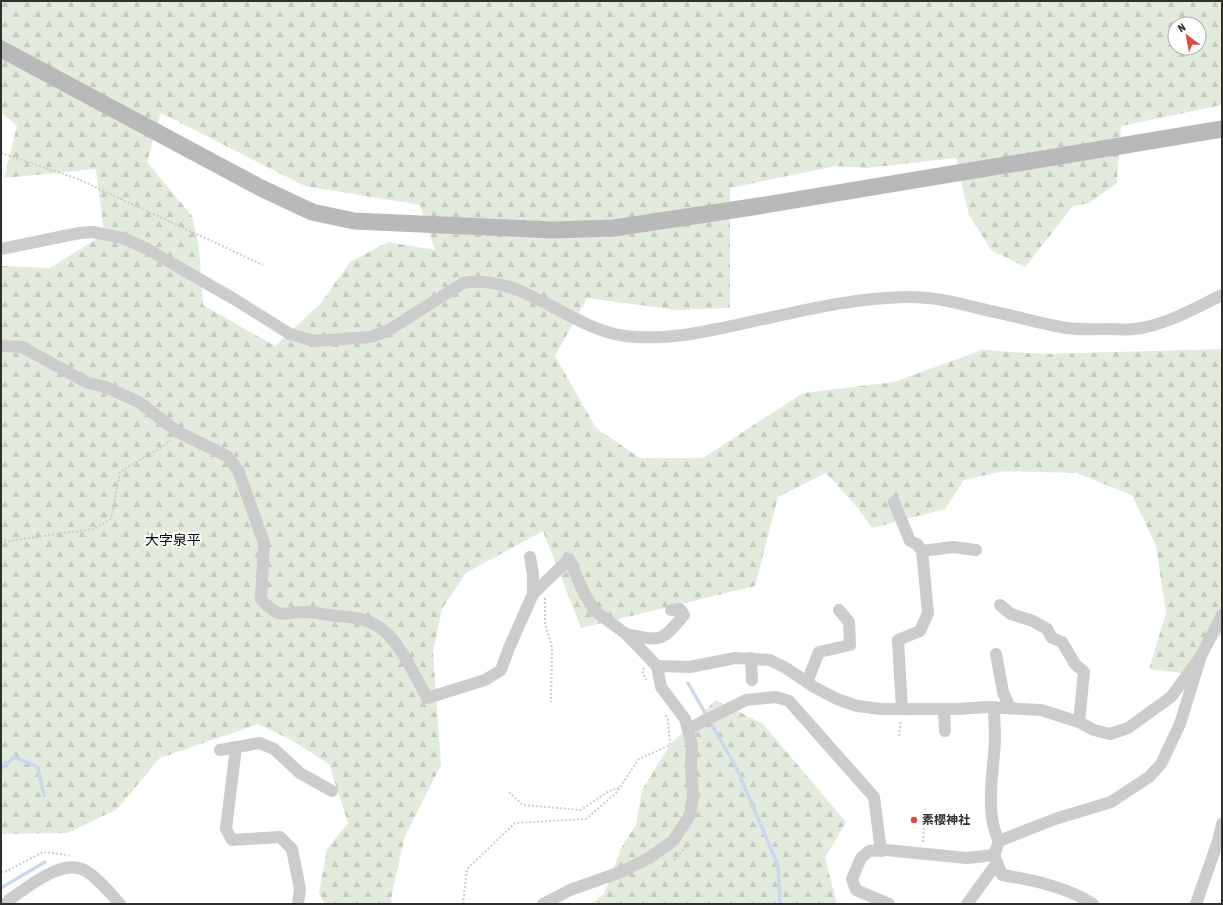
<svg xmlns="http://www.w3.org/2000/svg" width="1223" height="905" viewBox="0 0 1223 905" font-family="'Asap Condensed','Noto Sans JP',sans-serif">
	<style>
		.forest { fill: url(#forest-firs); fill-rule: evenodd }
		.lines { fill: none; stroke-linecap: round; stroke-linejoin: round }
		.stream { stroke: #cbd8ea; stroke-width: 3.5 }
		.path { stroke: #ccc; stroke-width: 2; stroke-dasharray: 2 2; stroke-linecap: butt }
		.street { stroke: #ccc; stroke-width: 12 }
		.secondary { stroke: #b9b9b9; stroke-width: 17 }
		.poi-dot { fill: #db4e3c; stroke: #fff; stroke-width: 1.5 }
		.labels { text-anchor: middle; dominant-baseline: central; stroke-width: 4; stroke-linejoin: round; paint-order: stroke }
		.poi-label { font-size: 12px; font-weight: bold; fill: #2f2f2f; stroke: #fff; text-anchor: start }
		.quarter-label { font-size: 14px; fill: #000; stroke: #fff }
	</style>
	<defs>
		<pattern id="forest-firs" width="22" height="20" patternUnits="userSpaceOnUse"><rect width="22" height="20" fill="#e3ebde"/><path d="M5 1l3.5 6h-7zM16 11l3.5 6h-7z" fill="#c3cabf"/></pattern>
	</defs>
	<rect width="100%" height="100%" fill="#fff"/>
	<g class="forest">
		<path d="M1 1H1222V105L1121 126 1117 183 1089 203 1073 206 1025 267 991 250 969 215 956 158 867 168 835 166 730 188V308L677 310 587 298 555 356 596 428 640 458H703L803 393 894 382 982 350 1044 354 1222 349V633L1188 674 1149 669 1166 613 1156 546 1132 495 1076 473 1004 471 964 480 945 509 872 528 857 507 826 473 778 497 755 586 581 628 543 531 466 573 442 609 433 652 441 765 405 836 391 899 392 904H325L319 893 327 849 348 823 329 764 291 740 258 724 160 758 117 809 68 833 1 834V266L50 268 104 234 96 169 4 178 17 126 1 112ZM1175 24H1199V48H1175ZM161 113 305 186 420 205 435 250 388 242 350 262 321 303 275 346 203 305 199 247 192 216 147 162Z"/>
		<path d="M716 700 763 724 846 822 825 858 837 904H591L604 894 621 848 636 825 642 790 670 745Z"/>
	</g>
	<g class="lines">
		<g class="stream">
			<path d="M688 683 736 767 778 865 780 904"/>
			<path d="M1 769 14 757 38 767 44 796"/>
			<path d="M1 888 45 862"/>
		</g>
		<g class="path">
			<path d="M1 153 78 179 263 265"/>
			<path d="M1 538 8 541 93 529 111 519 120 472 165 445 170 440"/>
			<path d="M545 598V624L552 647 551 702"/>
			<path d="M644 668 642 671 647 681"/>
			<path d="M899 736 901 720"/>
			<path d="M509 792 523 805 581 810 609 791 619 788"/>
			<path d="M923 842 925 809"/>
			<path d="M674 860 688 844 687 842"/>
			<path d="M1 872 7 871 43 852 69 855"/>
			<path d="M463 904 467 869 515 823 586 819 616 793 639 759 670 745 668 720 666 715"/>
		</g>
		<g class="street">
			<path d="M1 249 79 233 93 232 123 238 147 249 234 299 290 334 315 341 370 337 389 330 463 283C523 273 568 328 625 336 667 341 709 331 750 322 801 311 852 298 905 297 935 296 961 304 990 311 1016 316 1042 324 1067 328 1081 330 1096 329 1111 329 1118 329 1127 330 1134 329 1164 326 1195 308 1222 295"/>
			<path d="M1 346 22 347 86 382 105 387 139 402 178 432 227 456 238 470 264 543 261 599C281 621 282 612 307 612 314 612 322 614 329 615 348 618 360 615 379 627 400 641 415 676 427 698L485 680 501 670 509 648 533 594 569 559 584 593 595 611 626 634 657 666 661 687 685 719 692 745 691 766 693 796 690 815 673 841 649 858 621 872 570 890 543 904"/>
			<path d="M894 502 910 541 917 544 922 551"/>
			<path d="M530 557 533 574V594"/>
			<path d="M1000 605 1011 614 1033 621 1047 629 1052 638 1062 642 1075 664 1084 672 1079 722"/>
			<path d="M626 634C662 641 660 643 684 615L680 609 671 610"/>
			<path d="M996 654 1003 692 1010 708"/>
			<path d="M751 658 752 680"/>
			<path d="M657 666 690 667 735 658 770 660 786 668 814 687 837 699 857 706 881 709H957L986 707 1041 710 1079 722 1094 730 1110 734 1128 728 1171 697 1201 656"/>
			<path d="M807 682 819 652 850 645 849 622 839 610"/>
			<path d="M994 707C994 718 995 728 995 739 994 769 984 813 999 841"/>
			<path d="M902 709 898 640 920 631 928 613 922 551 953 547 976 550"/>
			<path d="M944 709 945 731"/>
			<path d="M688 729 746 700 776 697 789 701 874 797 881 851"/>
			<path d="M236 747 226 829 232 840 280 837 292 849 300 889 298 904"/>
			<path d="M220 750 260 743 274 749 300 773 332 791"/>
			<path d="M994 855 1002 875C1032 880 1067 887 1093 904"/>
			<path d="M6 904 9 900C28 887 63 857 86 871 99 879 110 893 120 904"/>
			<path d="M889 904 856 890 852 879 861 858 869 851 886 850 967 858 994 855 999 841 1055 819 1111 802 1149 777 1161 764 1180 724 1201 656 1222 615"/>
			<path d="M967 904 997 863"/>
			<path d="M1196 904 1218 841 1222 824"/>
		</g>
		<path class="secondary" d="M1 49 261 188 312 212 354 221 554 230 614 228 759 206 1222 129"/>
	</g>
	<circle class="poi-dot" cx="914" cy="820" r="4"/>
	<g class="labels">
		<g class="poi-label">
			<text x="922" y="820">素櫻神社</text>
		</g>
		<g class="quarter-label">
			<text x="173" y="540">大字泉平</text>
		</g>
	</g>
	<rect width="1223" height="905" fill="none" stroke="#2f2f2f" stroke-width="4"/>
	<g transform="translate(1187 36) rotate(328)"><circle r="19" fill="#ffffff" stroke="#acacac"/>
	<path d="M0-3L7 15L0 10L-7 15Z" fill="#db4e3c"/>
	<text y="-6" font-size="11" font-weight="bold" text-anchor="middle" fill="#2f2f2f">N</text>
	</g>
</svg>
